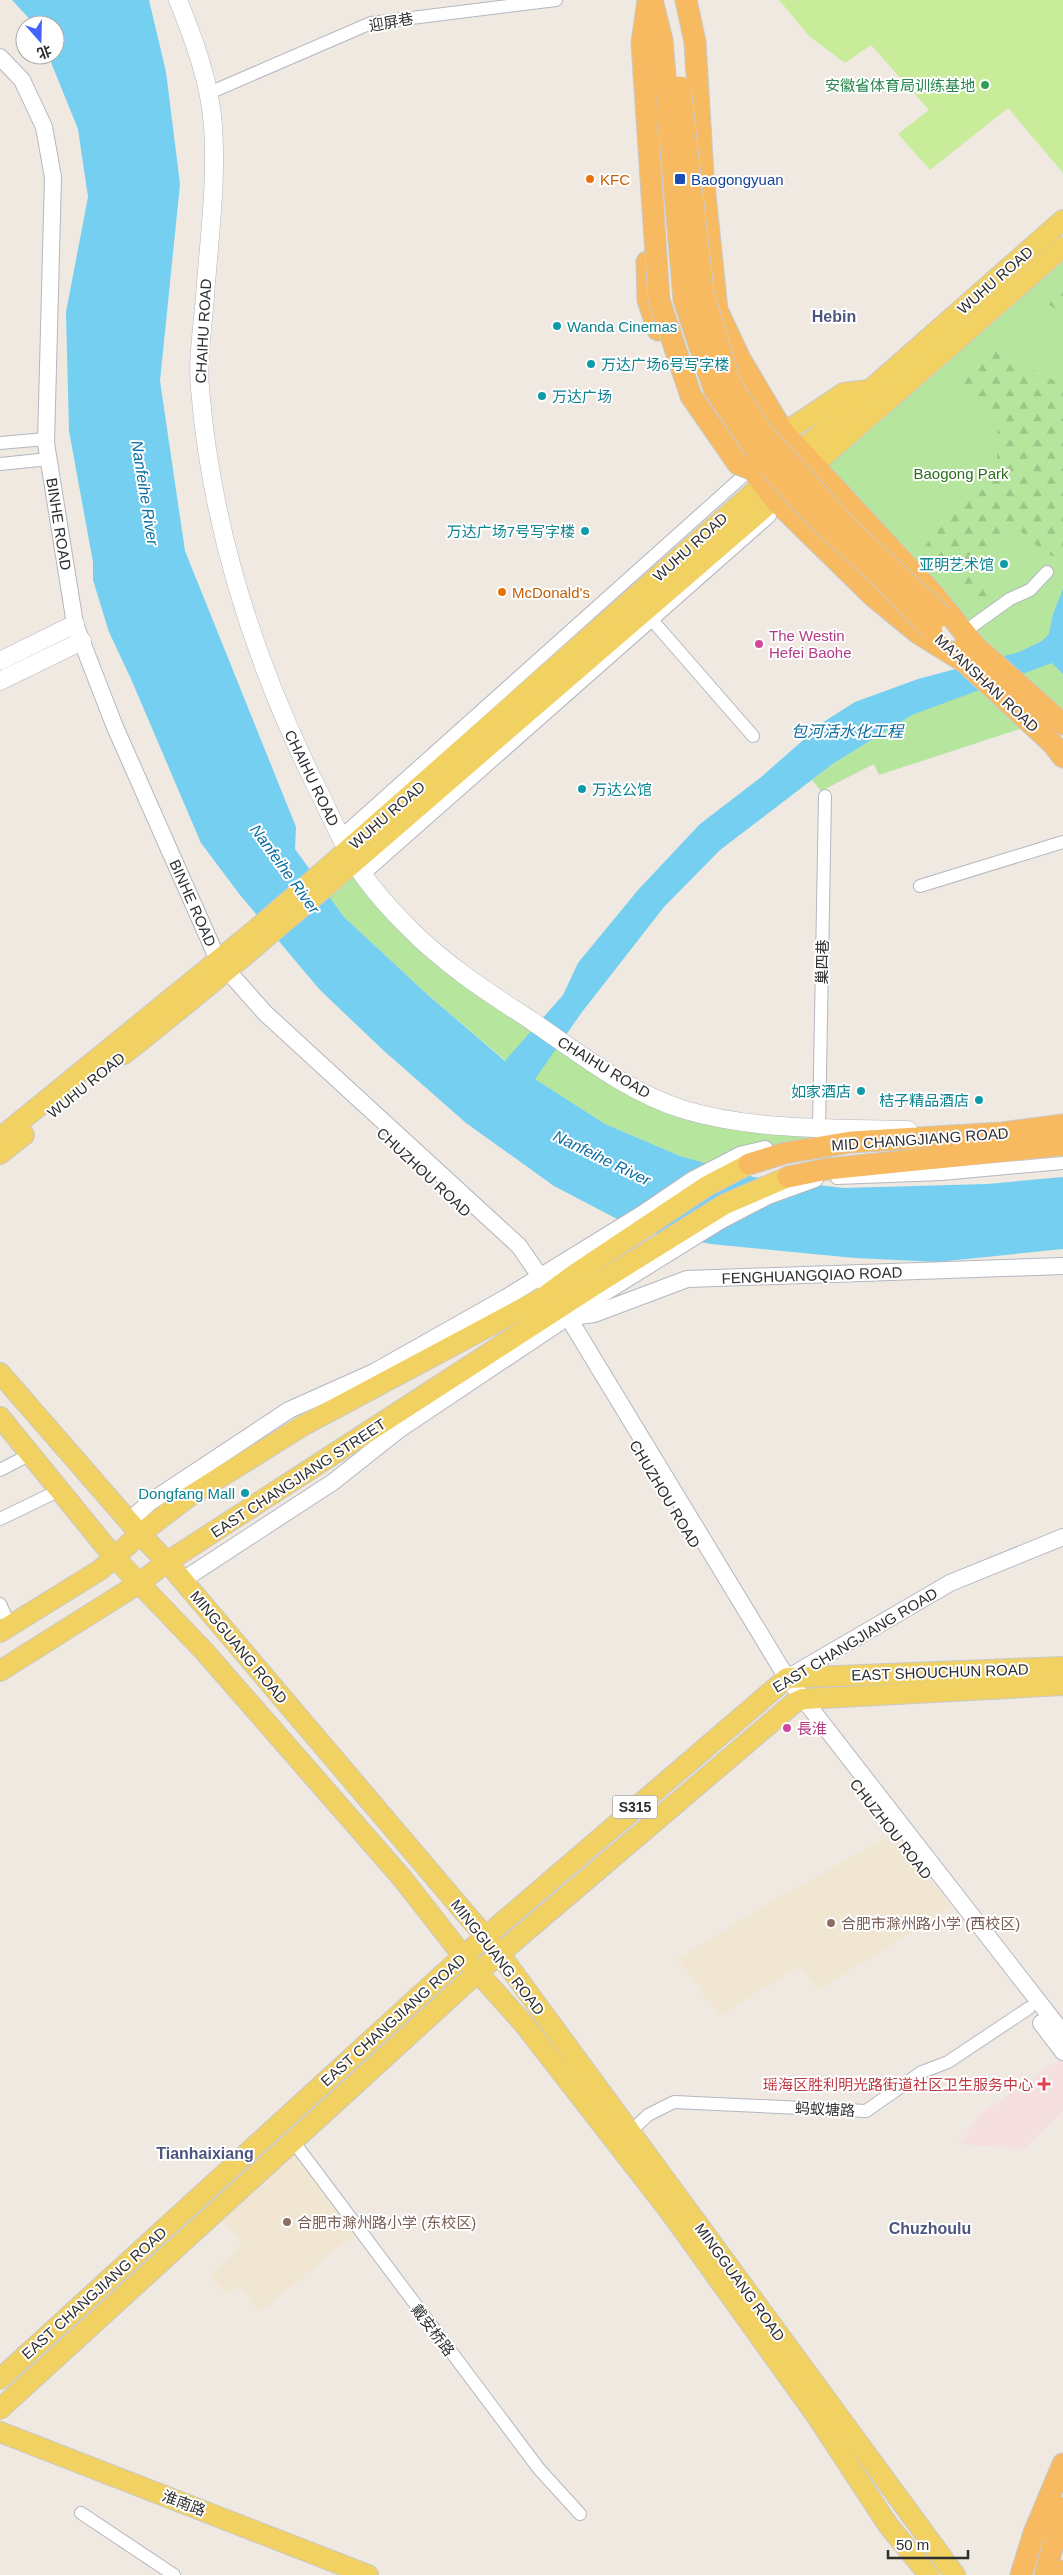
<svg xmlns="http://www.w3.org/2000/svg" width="1063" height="2575" viewBox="0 0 1063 2575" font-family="Helvetica,'Noto Sans SC',sans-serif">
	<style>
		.education { fill: #f0e6d1 }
		.medical { fill: #f5dfe0 }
		.grass { fill: #b6e59e }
		.forest { fill: url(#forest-firs) }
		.pitch { fill: #c9ec9a }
		.water { fill: #75cff0 }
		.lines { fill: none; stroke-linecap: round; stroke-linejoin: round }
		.minor-casing { stroke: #b4b7c1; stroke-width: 14 }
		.tertiary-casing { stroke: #b4b7c1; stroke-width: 18 }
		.secondary-casing { stroke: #b4b7c1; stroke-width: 19 }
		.primary-casing { stroke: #c9c9c9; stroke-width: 22 }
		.trunk-casing { stroke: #c9c9c9; stroke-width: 23 }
		.minor { stroke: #fff; stroke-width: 12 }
		.tertiary { stroke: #fff; stroke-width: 16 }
		.secondary { stroke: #fff; stroke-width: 18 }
		.primary { stroke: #f2d163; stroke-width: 20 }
		.trunk { stroke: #f8ba60; stroke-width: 21 }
		.trunk-bridge-casing { stroke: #c9c9c9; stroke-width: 23; stroke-linecap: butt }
		.trunk-bridge { stroke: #f8ba60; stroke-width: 21 }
		.leisure-dot { fill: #2e9e5b; stroke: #fff; stroke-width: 2 }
		.food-dot { fill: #e8710a; stroke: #fff; stroke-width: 2 }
		.transit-dot { fill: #1a4fb4; stroke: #fff; stroke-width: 2 }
		.culture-dot { fill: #0f9aa8; stroke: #fff; stroke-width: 2 }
		.hotel-dot { fill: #d1479c; stroke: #fff; stroke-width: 2 }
		.education-dot { fill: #8d6e63; stroke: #fff; stroke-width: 2 }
		.health-dot { fill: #e0444e; stroke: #fff; stroke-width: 2 }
		.labels { text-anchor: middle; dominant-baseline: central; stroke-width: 4; stroke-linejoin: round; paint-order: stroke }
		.shield { fill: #fff; stroke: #6d6d6d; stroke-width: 1 }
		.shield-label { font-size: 14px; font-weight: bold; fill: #2e2e2e }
		.street-label { font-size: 15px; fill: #2e2e2e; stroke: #fff }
		.leisure-label { font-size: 15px; fill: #27864d; stroke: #fff; text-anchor: end }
		.food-label { font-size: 15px; fill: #c56008; stroke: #fff; text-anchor: start }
		.transit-label { font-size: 15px; fill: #164399; stroke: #fff; text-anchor: start }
		.culture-label { font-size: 15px; fill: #0d838f; stroke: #fff; text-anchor: end }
		.park-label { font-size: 15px; fill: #2c6e1b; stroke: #fff }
		.hotel-label { font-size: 15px; fill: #b23c85; stroke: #fff; text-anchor: start }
		.education-label { font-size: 15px; fill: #785e54; stroke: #fff; text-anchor: start }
		.health-label { font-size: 15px; fill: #be3a42; stroke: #fff; text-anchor: end }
		.neighbourhood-label { font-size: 16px; font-weight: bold; fill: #4d5680; stroke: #fff }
		.water-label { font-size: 16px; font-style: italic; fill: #0d6fa3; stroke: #fff }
	</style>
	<defs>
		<pattern id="forest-firs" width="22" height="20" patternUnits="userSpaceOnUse" patternTransform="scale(1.25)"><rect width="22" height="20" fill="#b6e59e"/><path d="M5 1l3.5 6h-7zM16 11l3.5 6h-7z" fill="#9dc588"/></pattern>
	</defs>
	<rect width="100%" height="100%" fill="#efe9e1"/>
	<g class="education">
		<path d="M895 1833 951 1907 819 1990 799 1966 720 2016 678 1959 770 1902Z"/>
		<path d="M293 2141 359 2230 260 2312 239 2286 228 2294 210 2276 243 2244 213 2214Z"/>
	</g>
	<path class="medical" d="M1063 2057V2111L1024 2149 959 2144 981 2114Z"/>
	<g class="grass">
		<path d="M1063 247V724L814 466Z"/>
		<path d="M989 685 1032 725 879 775 874 764 821 791 812 780 834 763 912 715Z"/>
		<path d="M355 863 436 955 566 1034 592 1063 665 1102 867 1135 718 1167 680 1156 605 1124 506 1061 428 995 344 917 324 890Z"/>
	</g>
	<g class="forest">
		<path d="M1063 283V306L1058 310 1042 301Z"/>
		<path d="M986 346 1063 385V551L1059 558 1044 553 1017 528 974 560 984 574 981 581 997 599 988 608 921 551 984 472 997 463 998 413 962 392 967 364Z"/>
	</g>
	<path class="pitch" d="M779 0H1063V173L1008 108 930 170 898 134 929 110 871 45 845 63 809 36Z"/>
	<path class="water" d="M12 0H149L166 72 180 184 160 381 185 551 296 827 295 849 344 917 428 995 505 1061 563 995 578 963 638 890 700 824 760 778 825 721 855 702 918 679 1019 652 1042 641 1049 634 1053 614 1063 589V674L1052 663 912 715 834 763 720 850 664 907 582 1012 535 1079 605 1124 680 1156 754 1177 843 1188 987 1184 1063 1177V1249L937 1262 855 1258 711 1244 640 1231 554 1186 466 1123 383 1050 320 990 240 895 201 843 131 679 109 632 93 580V562L69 431 66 312 88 197 78 129 48 55H55V25H35Z"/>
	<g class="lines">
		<g class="minor-casing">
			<g id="minor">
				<path d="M209 93 371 23 556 0"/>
				<path d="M0 443 46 439"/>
				<path d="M0 464 49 459"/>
				<path d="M652 620 753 736"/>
				<path d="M964 632 1010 599 1030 590 1047 572"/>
				<path d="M341 836 751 469"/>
				<path d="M363 875 770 516"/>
				<path d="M920 886 1063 842"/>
				<path d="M819 1128 825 796"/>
				<path d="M837 1178 941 1174 1063 1163"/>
				<path d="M0 1470 31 1454"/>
				<path d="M0 1519 60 1490"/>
				<path d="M0 1604 5 1615"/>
				<path d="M630 2132 648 2115 674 2102 866 2111 922 2072 948 2062 1029 2008"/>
				<path d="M293 2141 539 2469 580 2514"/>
				<path d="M81 2513 174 2575"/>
			</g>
		</g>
		<g class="tertiary-casing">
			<g id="tertiary">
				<path d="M0 57 22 80 44 127 53 177 46 443 75 624 115 727 218 960 265 1013 519 1246 568 1317 787 1678 1063 2033"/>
				<path d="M571 1317 594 1314 687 1279 1063 1266"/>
				<path d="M129 1521 150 1502 289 1410 374 1372 507 1297 642 1214 692 1180 740 1155 765 1149"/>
				<path d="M183 1580 333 1482 400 1429 596 1298 720 1221 768 1196 815 1179"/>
				<path d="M787 1678 950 1583 1063 1537"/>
				<path d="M1041 2023 1063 2052"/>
			</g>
		</g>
		<g class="secondary-casing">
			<g id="secondary">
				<path d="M178 0C194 40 210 82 213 126 217 182 209 240 205 296 203 326 197 358 200 388 211 525 253 657 313 780 327 807 339 837 355 863 369 886 390 909 409 928 445 965 489 993 532 1021 580 1054 629 1093 685 1110 757 1131 835 1128 908 1130"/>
				<path d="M0 661 75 624"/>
				<path d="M0 681 82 641"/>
			</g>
		</g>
		<g class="primary-casing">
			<g id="primary">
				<path d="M784 433 844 393 869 390"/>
				<path d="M124 1054C265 942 400 822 537 704 713 552 889 401 1063 247"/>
				<path d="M0 1138 254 931 319 875 1063 220"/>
				<path d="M0 1154 24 1135"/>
				<path d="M0 1373 140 1534 167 1562 499 1953 955 2575"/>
				<path d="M0 1417 114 1557 204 1651 402 1878 463 1956 524 2024 671 2213 816 2415 888 2525 929 2575"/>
				<path d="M0 1632 100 1570 140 1534 187 1498 304 1425 544 1297 575 1274 707 1186 749 1164"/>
				<path d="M0 1671 138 1584 167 1562 596 1284 725 1204 788 1177"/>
				<path d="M0 2379 463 1956 787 1678 1063 1667"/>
				<path d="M0 2409 478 1972 794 1703 803 1699 1063 1685"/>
				<path d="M0 2432 368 2575"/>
			</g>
		</g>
		<g class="trunk-casing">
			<g id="trunk">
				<path d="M686 0 695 42 703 175 717 310 740 359 784 433 934 595 976 647"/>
				<path d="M647 262 648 300 658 330"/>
				<path d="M740 453 774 499 873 596 918 633 963 661"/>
				<path d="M966 638 1063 724"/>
				<path d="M954 652 1052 743 1063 757"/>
				<path d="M749 1164 785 1153 851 1142 1002 1133 1063 1125"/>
				<path d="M788 1177 827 1169 1063 1145"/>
				<path d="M1021 2575 1034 2533 1063 2464"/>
				<path d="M1045 2575 1063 2508"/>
				<path d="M1062 2575 1063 2571"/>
			</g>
		</g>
		<use href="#minor" class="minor"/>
		<use href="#tertiary" class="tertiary"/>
		<use href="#secondary" class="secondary"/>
		<use href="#primary" class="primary"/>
		<use href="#trunk" class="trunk"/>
		<g class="trunk-bridge-casing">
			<g id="trunk-bridge">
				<path d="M648 0 642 43 659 300 691 396 738 464 751 469"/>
				<path d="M652 0 662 40 684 300 714 389 760 457 817 519 882 578 932 631"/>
				<path d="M680 87 703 292 730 383 762 432 849 529 942 616"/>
			</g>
		</g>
		<use href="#trunk-bridge" class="trunk-bridge"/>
	</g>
	<circle class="leisure-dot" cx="985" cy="85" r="5"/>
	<g class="food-dot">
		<circle cx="590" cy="179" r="5"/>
		<circle cx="502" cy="592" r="5"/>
	</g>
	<rect class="transit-dot" x="674" y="173" width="12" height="12" rx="2.5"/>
	<g class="culture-dot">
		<circle cx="557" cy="326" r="5"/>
		<circle cx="591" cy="364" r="5"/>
		<circle cx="542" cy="396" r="5"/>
		<circle cx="585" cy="531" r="5"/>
		<circle cx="1004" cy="564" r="5"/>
		<circle cx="582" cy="789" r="5"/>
		<circle cx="861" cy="1091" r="5"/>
		<circle cx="979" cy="1100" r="5"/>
		<circle cx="245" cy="1493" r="5"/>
	</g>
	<g class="hotel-dot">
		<circle cx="759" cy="644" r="5"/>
		<circle cx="787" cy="1728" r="5"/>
	</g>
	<g class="education-dot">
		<circle cx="831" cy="1923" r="5"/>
		<circle cx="287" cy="2222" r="5"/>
	</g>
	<path class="health-dot" d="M1041.5 2076.5h5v5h5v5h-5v5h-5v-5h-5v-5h5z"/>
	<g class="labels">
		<rect class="shield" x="612.5" y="1795.5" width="45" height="23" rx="4"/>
		<g class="shield-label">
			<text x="635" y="1807">S315</text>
		</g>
		<g class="street-label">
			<text transform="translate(391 22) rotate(-10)">迎屏巷</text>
			<text transform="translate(995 280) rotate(-41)">WUHU ROAD</text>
			<text transform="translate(203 331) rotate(-87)">CHAIHU ROAD</text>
			<text transform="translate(59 524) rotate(81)">BINHE ROAD</text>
			<text transform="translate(690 547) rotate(-42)">WUHU ROAD</text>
			<text transform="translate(987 683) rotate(43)">MA'ANSHAN ROAD</text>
			<text transform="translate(312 778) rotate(64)">CHAIHU ROAD</text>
			<text transform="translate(387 815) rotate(-41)">WUHU ROAD</text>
			<text transform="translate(193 903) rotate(66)">BINHE ROAD</text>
			<text transform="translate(822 962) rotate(-89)">巢四巷</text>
			<text transform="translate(604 1067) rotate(31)">CHAIHU ROAD</text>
			<text transform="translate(86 1085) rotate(-39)">WUHU ROAD</text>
			<text transform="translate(920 1139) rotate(-4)">MID CHANGJIANG ROAD</text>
			<text transform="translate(424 1172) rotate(43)">CHUZHOU ROAD</text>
			<text transform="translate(812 1275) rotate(-2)">FENGHUANGQIAO ROAD</text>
			<text transform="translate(298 1478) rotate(-33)">EAST CHANGJIANG STREET</text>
			<text transform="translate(665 1494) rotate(59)">CHUZHOU ROAD</text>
			<text transform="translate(855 1640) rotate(-31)">EAST CHANGJIANG ROAD</text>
			<text transform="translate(239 1647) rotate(50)">MINGGUANG ROAD</text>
			<text transform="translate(940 1672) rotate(-2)">EAST SHOUCHUN ROAD</text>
			<text transform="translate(891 1829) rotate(52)">CHUZHOU ROAD</text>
			<text transform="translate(498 1957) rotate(52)">MINGGUANG ROAD</text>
			<text transform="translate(393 2020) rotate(-42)">EAST CHANGJIANG ROAD</text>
			<text transform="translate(825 2109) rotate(3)">蚂蚁塘路</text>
			<text transform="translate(740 2282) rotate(54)">MINGGUANG ROAD</text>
			<text transform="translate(94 2293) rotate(-42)">EAST CHANGJIANG ROAD</text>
			<text transform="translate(433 2330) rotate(53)">戴安桥路</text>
			<text transform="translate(184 2503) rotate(21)">淮南路</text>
		</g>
		<g class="leisure-label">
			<text x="975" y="85">安徽省体育局训练基地</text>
		</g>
		<g class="food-label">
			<text x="600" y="179">KFC</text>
			<text x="512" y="592">McDonald's</text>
		</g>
		<g class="transit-label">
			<text x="691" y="179">Baogongyuan</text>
		</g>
		<g class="culture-label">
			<text x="567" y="326" text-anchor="start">Wanda Cinemas</text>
			<text x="601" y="364" text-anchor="start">万达广场6号写字楼</text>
			<text x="552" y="396" text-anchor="start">万达广场</text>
			<text x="575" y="531">万达广场7号写字楼</text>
			<text x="994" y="564">亚明艺术馆</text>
			<text x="592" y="789" text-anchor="start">万达公馆</text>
			<text x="851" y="1091">如家酒店</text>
			<text x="969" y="1100">桔子精品酒店</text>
			<text x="235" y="1493">Dongfang Mall</text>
		</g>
		<g class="park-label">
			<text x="961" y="473">Baogong Park</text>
		</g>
		<g class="hotel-label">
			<text x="769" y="635">The Westin<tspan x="769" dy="17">Hefei Baohe</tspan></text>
			<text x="797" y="1728">長淮</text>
		</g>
		<g class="education-label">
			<text x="841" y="1923">合肥市滁州路小学 (西校区)</text>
			<text x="297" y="2222">合肥市滁州路小学 (东校区)</text>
		</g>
		<g class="health-label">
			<text x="1033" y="2084">瑶海区胜利明光路街道社区卫生服务中心</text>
		</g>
		<g class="neighbourhood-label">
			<text x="834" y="316">Hebin</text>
			<text x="205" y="2153">Tianhaixiang</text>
			<text x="930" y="2228">Chuzhoulu</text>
		</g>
		<g class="water-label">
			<text transform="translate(145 493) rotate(81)">Nanfeihe River</text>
			<text x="847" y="731">包河活水化工程</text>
			<text transform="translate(285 869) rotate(54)">Nanfeihe River</text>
			<text transform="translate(602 1158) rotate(26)">Nanfeihe River</text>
		</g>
	</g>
	<g transform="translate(40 40) rotate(160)"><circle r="24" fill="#ffffff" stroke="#ababab"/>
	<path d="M0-4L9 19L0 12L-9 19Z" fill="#4264fb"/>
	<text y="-8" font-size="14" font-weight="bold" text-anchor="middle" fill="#2e2e2e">北</text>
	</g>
	<path d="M888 2550v8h80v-8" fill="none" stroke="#2e2e2e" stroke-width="2.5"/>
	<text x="896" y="2550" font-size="15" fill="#2e2e2e" stroke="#ffffff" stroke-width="4" paint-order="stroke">50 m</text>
</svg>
